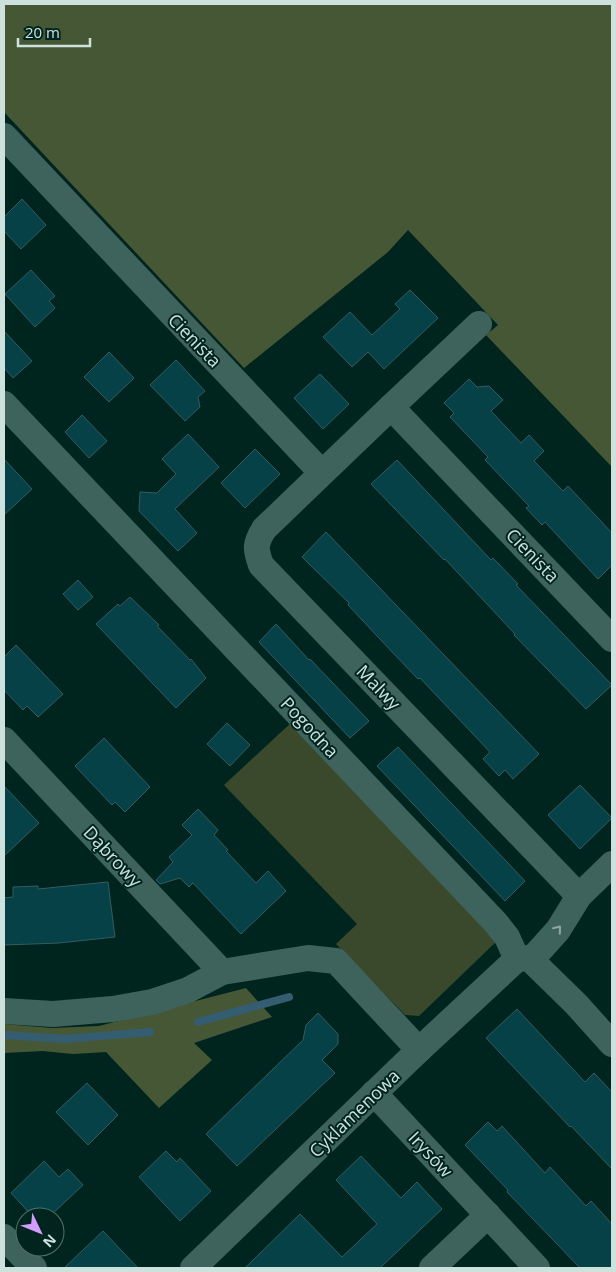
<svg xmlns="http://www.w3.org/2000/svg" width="616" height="1272" viewBox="0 0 616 1272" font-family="'Open Sans',sans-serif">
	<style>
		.green { fill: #3a492c }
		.forest { fill: #465735 }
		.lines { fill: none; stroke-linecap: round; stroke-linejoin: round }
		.stream { stroke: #355d71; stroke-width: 8 }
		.building { fill: #054147; stroke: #355b5f }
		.street { stroke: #3e635c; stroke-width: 26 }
		.oneway { stroke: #8da8a3 }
		.labels { text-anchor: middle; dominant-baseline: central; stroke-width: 4; stroke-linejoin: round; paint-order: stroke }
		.street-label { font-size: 18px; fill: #cde1dd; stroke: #00251f }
	</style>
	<rect width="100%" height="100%" fill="#00251f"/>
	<path class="green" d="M293 721 499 939 419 1016 405 1015 336 944 357 924 224 785Z"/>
	<g class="forest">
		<path d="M4 4H612V467L486 335 498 325 408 230 388 252 244 368 4 112Z"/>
		<path d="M246 988 272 1017 194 1043 212 1060 159 1108 106 1052 73 1054 43 1051 4 1053V1024L52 1028 99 1026Z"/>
	</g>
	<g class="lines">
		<g class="stream">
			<path d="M198 1022 289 997"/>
			<path d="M4 1035 65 1039 150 1032"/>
		</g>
	</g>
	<g class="building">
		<path d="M22 199 46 225 21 249 4 231V217Z"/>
		<path d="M31 270 55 296 49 301 55 308 35 327 5 294Z"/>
		<path d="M410 290 438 318 384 369 368 352 352 367 323 337 350 312 372 335 400 309 395 304Z"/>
		<path d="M4 331 32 361 13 378 4 368Z"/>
		<path d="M109 352 134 378 109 402 84 377Z"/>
		<path d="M176 360 205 391 198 397 200 407 185 421 150 385Z"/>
		<path d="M320 374 349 404 323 429 294 398Z"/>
		<path d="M469 379 477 387 489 386 503 400 491 411 521 443 529 435 544 451 534 461 563 491 568 486 612 533V565L598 579 545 522 542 525 526 508 529 506 485 460 488 457 450 417 454 413 444 403Z"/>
		<path d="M82 415 107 441 89 458 65 432Z"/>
		<path d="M188 434 219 467 175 509 197 533 178 551 139 511 140 492 157 493 176 474 162 459Z"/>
		<path d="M255 449 280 474 245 508 221 483Z"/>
		<path d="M4 459 32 489 4 515Z"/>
		<path d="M397 460 491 560 493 558 518 584 516 585 612 685 586 709 514 635 515 634 445 559 444 560 371 484Z"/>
		<path d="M326 532 539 754 513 779 505 770 499 776 483 759 490 752 420 678 418 679 394 654 348 605 349 603 302 557Z"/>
		<path d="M78 580 93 597 78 610 63 594Z"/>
		<path d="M130 597 159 625 157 626 190 660 191 659 206 678 176 708 96 624 118 604 120 606Z"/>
		<path d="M276 624 309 660 310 659 369 721 350 738 259 642Z"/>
		<path d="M16 645 63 694 38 717 27 706 23 710 4 690V657Z"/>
		<path d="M227 723 250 745 230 766 207 744Z"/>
		<path d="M104 738 150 787 125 812 115 802 112 805 75 766Z"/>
		<path d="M398 747 525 881 505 901 377 766Z"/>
		<path d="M580 785 612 818 580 849 548 815Z"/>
		<path d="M4 786 39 823 4 856Z"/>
		<path d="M198 809 218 830 214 835 228 850 226 851 256 883 268 871 286 891 241 934 193 883 189 887 180 878 160 884 156 880 173 862 169 857 192 835 182 825Z"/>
		<path d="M108 882 115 937 59 943 4 945V898L13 897V887L38 886V889Z"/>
		<path d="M517 1009 585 1082 594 1073 612 1092V1169L571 1126 570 1127 486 1038Z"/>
		<path d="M318 1013 338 1034V1044L322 1060 335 1073 237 1166 206 1134 303 1040 306 1025Z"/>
		<path d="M87 1083 118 1115 88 1145 56 1112Z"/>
		<path d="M488 1122 497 1131 502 1126 545 1173 550 1167 586 1206 591 1201 612 1224V1268H580L507 1192 508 1190 465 1145Z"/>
		<path d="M166 1151 177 1162 180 1158 211 1191 180 1221 139 1177Z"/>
		<path d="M361 1156 401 1198 417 1182 442 1209 380 1268H245L300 1214 342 1257 377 1224 336 1180Z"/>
		<path d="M44 1161 59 1177 68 1169 83 1185 49 1217H33L11 1193Z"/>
		<path d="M103 1231 138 1268H64Z"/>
	</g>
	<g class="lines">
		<g class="street">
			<path d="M4 136 322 473"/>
			<path d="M4 404 496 923 507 937 517 959"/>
			<path d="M391 407 479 324"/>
			<path d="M4 740 222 972"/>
			<path d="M579 896 261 565C255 548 255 544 264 529L391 407 612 639"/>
			<path d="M517 959 525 958 531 960 576 1004 612 1044"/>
			<path d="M531 960 558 930 579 896 612 864"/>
			<path d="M4 1011 53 1014 113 1009 152 1002 188 990 222 972 308 958 336 961 419 1050"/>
			<path d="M374 1093 537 1268"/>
			<path d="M4 1237 34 1268"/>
			<path d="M193 1268 419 1050 517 959"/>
			<path d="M432 1268 488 1215"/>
		</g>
	</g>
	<defs><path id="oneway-chevron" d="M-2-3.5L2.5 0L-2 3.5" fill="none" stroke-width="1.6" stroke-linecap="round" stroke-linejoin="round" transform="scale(1.25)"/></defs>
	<use class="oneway" href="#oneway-chevron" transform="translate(558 929) rotate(-51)"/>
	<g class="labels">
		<g class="street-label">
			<text transform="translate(195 340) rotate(46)">Cienista</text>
			<text transform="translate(533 555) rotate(46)">Cienista</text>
			<text transform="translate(379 687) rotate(46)">Malwy</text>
			<text transform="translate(310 727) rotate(47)">Pogodna</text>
			<text transform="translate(113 856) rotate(47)">Dąbrowy</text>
			<text transform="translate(354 1113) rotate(-44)">Cyklamenowa</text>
			<text transform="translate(431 1154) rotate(47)">Irysów</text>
		</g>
	</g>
	<rect width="616" height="1272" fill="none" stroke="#cde1dd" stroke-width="10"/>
	<g transform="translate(40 1232) rotate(133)"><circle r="24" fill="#00251f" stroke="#52706b"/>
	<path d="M0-4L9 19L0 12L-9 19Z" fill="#d29dfd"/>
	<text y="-8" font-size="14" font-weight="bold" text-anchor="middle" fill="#cde1dd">N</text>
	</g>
	<path d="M18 38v8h72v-8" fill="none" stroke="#cde1dd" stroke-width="2.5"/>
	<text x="25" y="38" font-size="15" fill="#cde1dd" stroke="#00251f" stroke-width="4" paint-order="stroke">20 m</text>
</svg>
